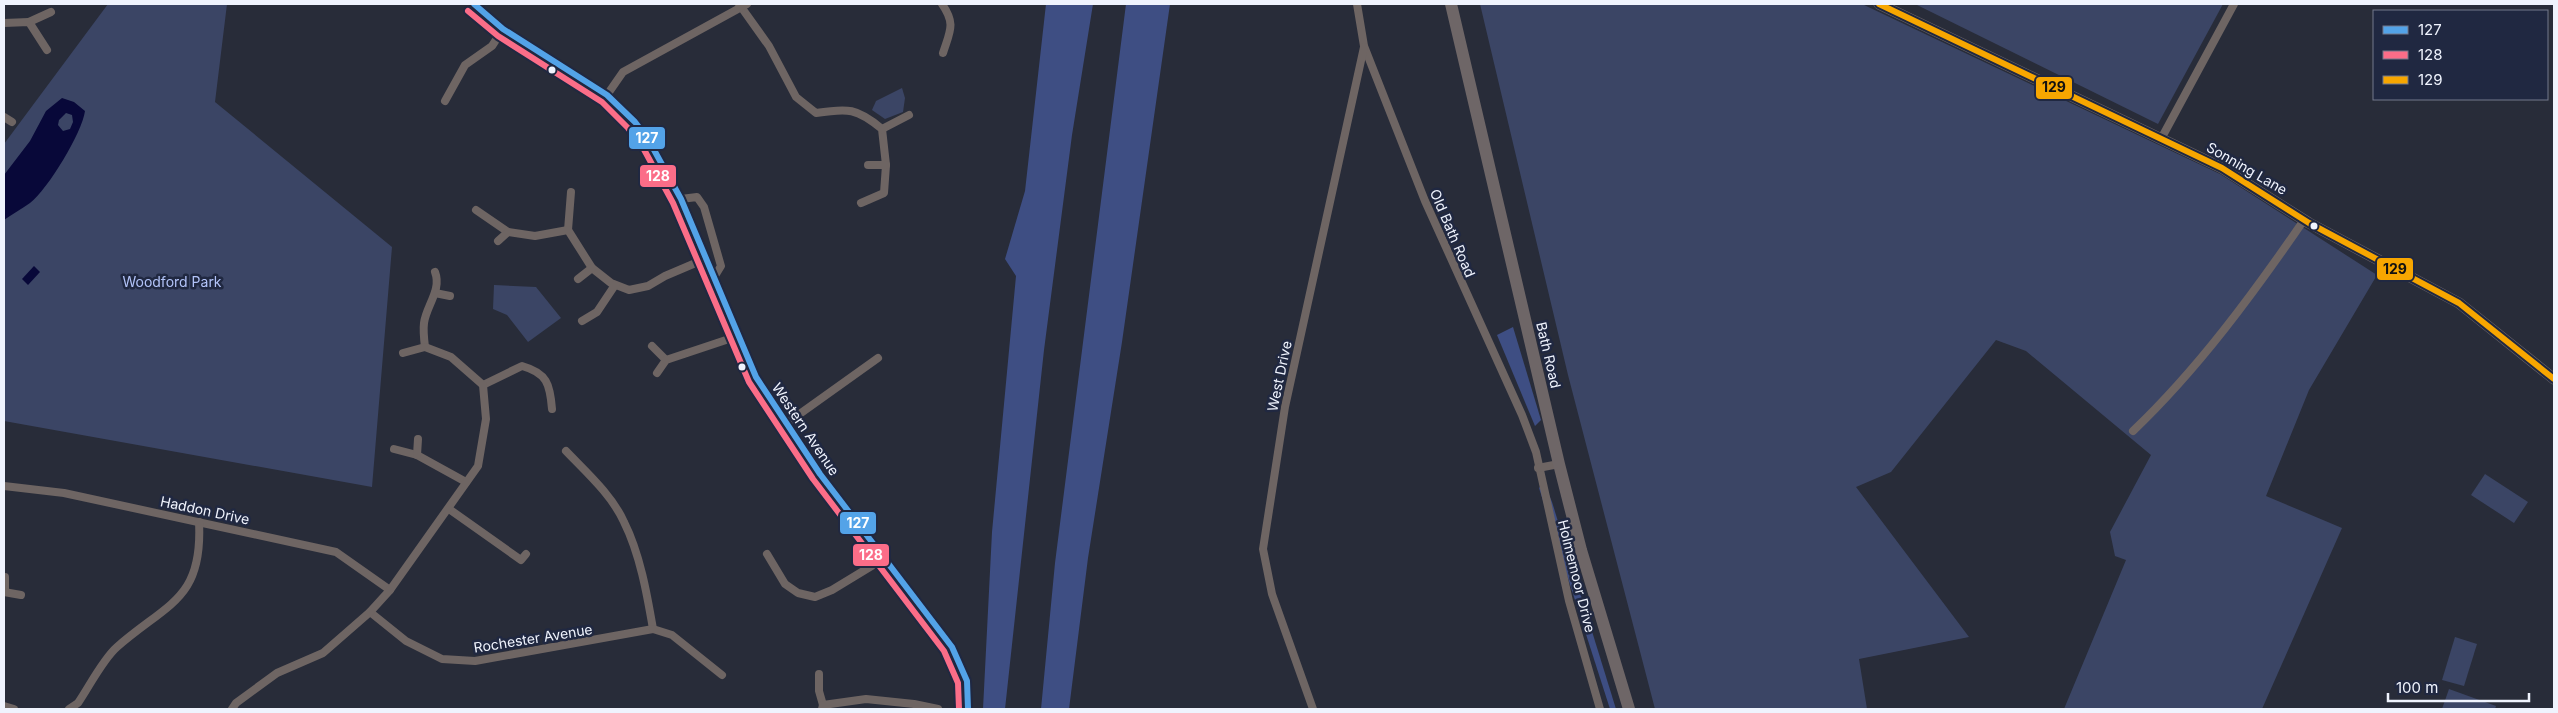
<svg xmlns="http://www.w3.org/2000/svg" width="2558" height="713" viewBox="0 0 2558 713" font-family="Inter,sans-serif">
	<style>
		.green { fill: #3b4565 }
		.forest { fill: #3e4e83 }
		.water { fill: #080839; fill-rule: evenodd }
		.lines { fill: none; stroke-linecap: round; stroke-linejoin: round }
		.minor { stroke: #6e6563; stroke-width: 8 }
		.secondary { stroke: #706867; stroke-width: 11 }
		.primary { stroke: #6e6667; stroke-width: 12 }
		.bus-1-casing { stroke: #202841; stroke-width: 10 }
		.bus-2-casing { stroke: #202841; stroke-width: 10 }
		.bus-3-casing { stroke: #202841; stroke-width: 10 }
		.bus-1 { stroke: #53a3e8; stroke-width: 6 }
		.bus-2 { stroke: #fb6d88; stroke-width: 6 }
		.bus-3 { stroke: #f7a600; stroke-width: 6 }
		.bus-dot { fill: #eff3fd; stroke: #202841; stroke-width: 2 }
		.labels { text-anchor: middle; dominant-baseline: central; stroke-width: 5; stroke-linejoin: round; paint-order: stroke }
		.street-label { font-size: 14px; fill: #eff3fd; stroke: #202841 }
		.park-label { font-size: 14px; fill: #b2c3f8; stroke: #202841 }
		.line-badge { stroke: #202841; stroke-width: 2 }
		.badge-label { font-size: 14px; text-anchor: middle; font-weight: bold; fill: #fff }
		.pale-badge-label { font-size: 14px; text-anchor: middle; font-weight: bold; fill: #111 }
	</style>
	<rect width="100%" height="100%" fill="#282c39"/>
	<g class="green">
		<path d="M108 4H227L215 102 392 247 372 487 4 421V144Z"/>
		<path d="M1480 4H1862L2220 174 2377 275 2309 390 2266 496 2342 528 2262 709H2064L2126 560 2115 556 2110 532 2151 455 2026 351 1996 340 1891 472 1856 487 1969 637 1859 659 1867 709H1655L1568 375Z"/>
		<path d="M1915 4H2223L2158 124Z"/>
		<path d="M902 88 905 98 903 112 885 119 872 110 876 101Z"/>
		<path d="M494 285 536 287 561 318 528 342 507 315 493 309Z"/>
		<path d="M2485 474 2528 502 2514 523 2471 495Z"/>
		<path d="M2455 637 2477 644 2464 686 2442 680Z"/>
		<path d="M2449 689 2496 706 2495 709H2442Z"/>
	</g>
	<g class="forest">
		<path d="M1046 4H1093L1072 135 1044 350 1005 709H983L992 532 1016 276 1005 259 1025 191Z"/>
		<path d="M1126 4H1170L1122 342 1088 558 1069 709H1041L1055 563Z"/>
		<path d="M1513 327 1541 420 1535 426 1497 335Z"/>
		<path d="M1544 483 1552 502 1616 709H1610L1539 488Z"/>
	</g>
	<g class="water">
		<path d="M62 98 74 102 85 111C82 133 48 189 30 203 22 209 12 214 4 220V175L30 141 46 111ZM66 113 72 115 73 122 70 129 63 131 58 125 59 120Z"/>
		<path d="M34 266 40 272 28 285 22 279Z"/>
	</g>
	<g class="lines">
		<g class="minor">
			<path d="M474 4 503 29 607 95 635 122 648 139 681 199 756 377 820 474 952 647 967 681 968 709"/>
			<path d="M739 4 769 46 796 97 816 113C848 108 857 108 882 129L886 165 884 193 861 203"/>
			<path d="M942 4C956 24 950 31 943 53"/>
			<path d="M1357 4 1364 46 1425 201 1522 415 1536 452 1569 601 1600 709"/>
			<path d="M29 22 51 12"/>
			<path d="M4 23 29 22 47 50"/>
			<path d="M607 95 623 72 747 4"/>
			<path d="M445 101 465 65 492 46 503 29"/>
			<path d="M4 117 12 122"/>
			<path d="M882 129 909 115"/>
			<path d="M2161 139 2234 4"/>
			<path d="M868 165H886"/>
			<path d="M681 199 697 197 704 207 721 266 713 279"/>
			<path d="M476 210 508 232"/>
			<path d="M568 230 571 192"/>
			<path d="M498 241 508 232 535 236 568 230 592 268 611 283 629 290 648 286 665 276 705 259"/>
			<path d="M578 279 592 268"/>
			<path d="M435 293 450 296"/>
			<path d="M582 321 597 312 615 285"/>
			<path d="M652 346 666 360"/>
			<path d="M425 347C424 339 423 331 424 323 426 306 442 290 435 272"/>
			<path d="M657 373 666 360 738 336"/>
			<path d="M483 385 522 366C547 373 550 384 552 409"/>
			<path d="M787 423 878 358"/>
			<path d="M2133 431C2198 369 2253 294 2304 220"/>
			<path d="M394 449 417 455 466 482"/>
			<path d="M417 455 418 439"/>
			<path d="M1538 468 1559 464"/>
			<path d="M4 486 64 493 336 552 390 590"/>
			<path d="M449 509 521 560 526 554"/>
			<path d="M767 554 785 584 798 593 815 597 832 590 883 559"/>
			<path d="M5 577V591"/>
			<path d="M4 592 21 595"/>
			<path d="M370 612 406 641 442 659 475 661 653 629C647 594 640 554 624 522 612 495 586 472 566 451"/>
			<path d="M653 629 672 635 722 675"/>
			<path d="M819 674V691L823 705"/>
			<path d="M4 706 14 709"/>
			<path d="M69 709 78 703C89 687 103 659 117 647 167 603 203 600 199 522"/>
			<path d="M232 709 236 703 277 673 323 653 370 612 390 590 478 466 486 419 483 385 451 357 425 347 403 353"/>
			<path d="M822 709 823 705 866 699 914 704 938 709"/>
			<path d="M1313 709 1272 594 1263 549 1285 407 1364 47"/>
		</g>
		<path class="secondary" d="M1879 4 2222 168 2309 223 2459 303 2554 379"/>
		<path class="primary" d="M1451 4 1559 464 1581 550 1629 709"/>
		<g class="bus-1-casing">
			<path id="bus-1" d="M474 4 503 29 607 95 635 122 648 139 681 199 756 377 820 474 952 647 967 681 968 709"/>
		</g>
		<g class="bus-2-casing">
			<path id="bus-2" d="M468 11 498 36 602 102 628 128 641 144 673 203 749 382 813 479 944 651 958 683 959 709"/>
		</g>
		<g class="bus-3-casing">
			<path id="bus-3" d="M1879 4 2222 168 2309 223 2459 303 2554 379"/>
		</g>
		<use href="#bus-1" class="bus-1"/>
		<use href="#bus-2" class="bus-2"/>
		<use href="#bus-3" class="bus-3"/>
	</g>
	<g class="bus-dot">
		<circle cx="552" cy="70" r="4.5"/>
		<circle cx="2314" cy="226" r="4.5"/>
		<circle cx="742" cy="367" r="4.5"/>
	</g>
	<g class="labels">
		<g class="street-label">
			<text transform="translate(2247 168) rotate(30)">Sonning Lane</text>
			<text transform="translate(1453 233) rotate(67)">Old Bath Road</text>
			<text transform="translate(1549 355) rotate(77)">Bath Road</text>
			<text transform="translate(1279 376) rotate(-78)">West Drive</text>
			<text transform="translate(806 429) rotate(56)">Western Avenue</text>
			<text transform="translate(205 510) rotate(12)">Haddon Drive</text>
			<text transform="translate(1577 576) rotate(76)">Holmemoor Drive</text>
			<text transform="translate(533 638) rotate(-9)">Rochester Avenue</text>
		</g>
		<g class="park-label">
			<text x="172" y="281">Woodford Park</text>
		</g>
	</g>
	<g class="line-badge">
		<rect x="2035" y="76" width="38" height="24" rx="5" fill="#f7a600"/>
		<rect x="628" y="126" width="38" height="24" rx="5" fill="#53a3e8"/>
		<rect x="639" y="164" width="38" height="24" rx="5" fill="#fb6d88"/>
		<rect x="2376" y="257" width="38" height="24" rx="5" fill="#f7a600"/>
		<rect x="839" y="511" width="38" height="24" rx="5" fill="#53a3e8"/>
		<rect x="852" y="543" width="38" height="24" rx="5" fill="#fb6d88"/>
	</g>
	<g class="badge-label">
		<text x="647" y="143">127</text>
		<text x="658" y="181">128</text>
		<text x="858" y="528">127</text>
		<text x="871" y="560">128</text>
	</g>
	<g class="pale-badge-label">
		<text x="2054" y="92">129</text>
		<text x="2395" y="274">129</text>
	</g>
	<rect width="2558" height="713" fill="none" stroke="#eff3fd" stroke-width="10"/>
	<rect x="2373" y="10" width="175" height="90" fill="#202841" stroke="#73798c"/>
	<rect x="2383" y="26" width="25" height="8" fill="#53a3e8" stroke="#73798c"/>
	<text x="2418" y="35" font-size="15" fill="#eff3fd">127</text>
	<rect x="2383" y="51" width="25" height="8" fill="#fb6d88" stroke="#73798c"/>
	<text x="2418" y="60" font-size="15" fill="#eff3fd">128</text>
	<rect x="2383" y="76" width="25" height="8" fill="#f7a600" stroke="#73798c"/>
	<text x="2418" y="85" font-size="15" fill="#eff3fd">129</text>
	<path d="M2388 693v8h141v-8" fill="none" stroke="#eff3fd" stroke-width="2.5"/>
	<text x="2396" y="693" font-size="15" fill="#eff3fd" stroke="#202841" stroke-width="4" paint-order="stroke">100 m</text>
</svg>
